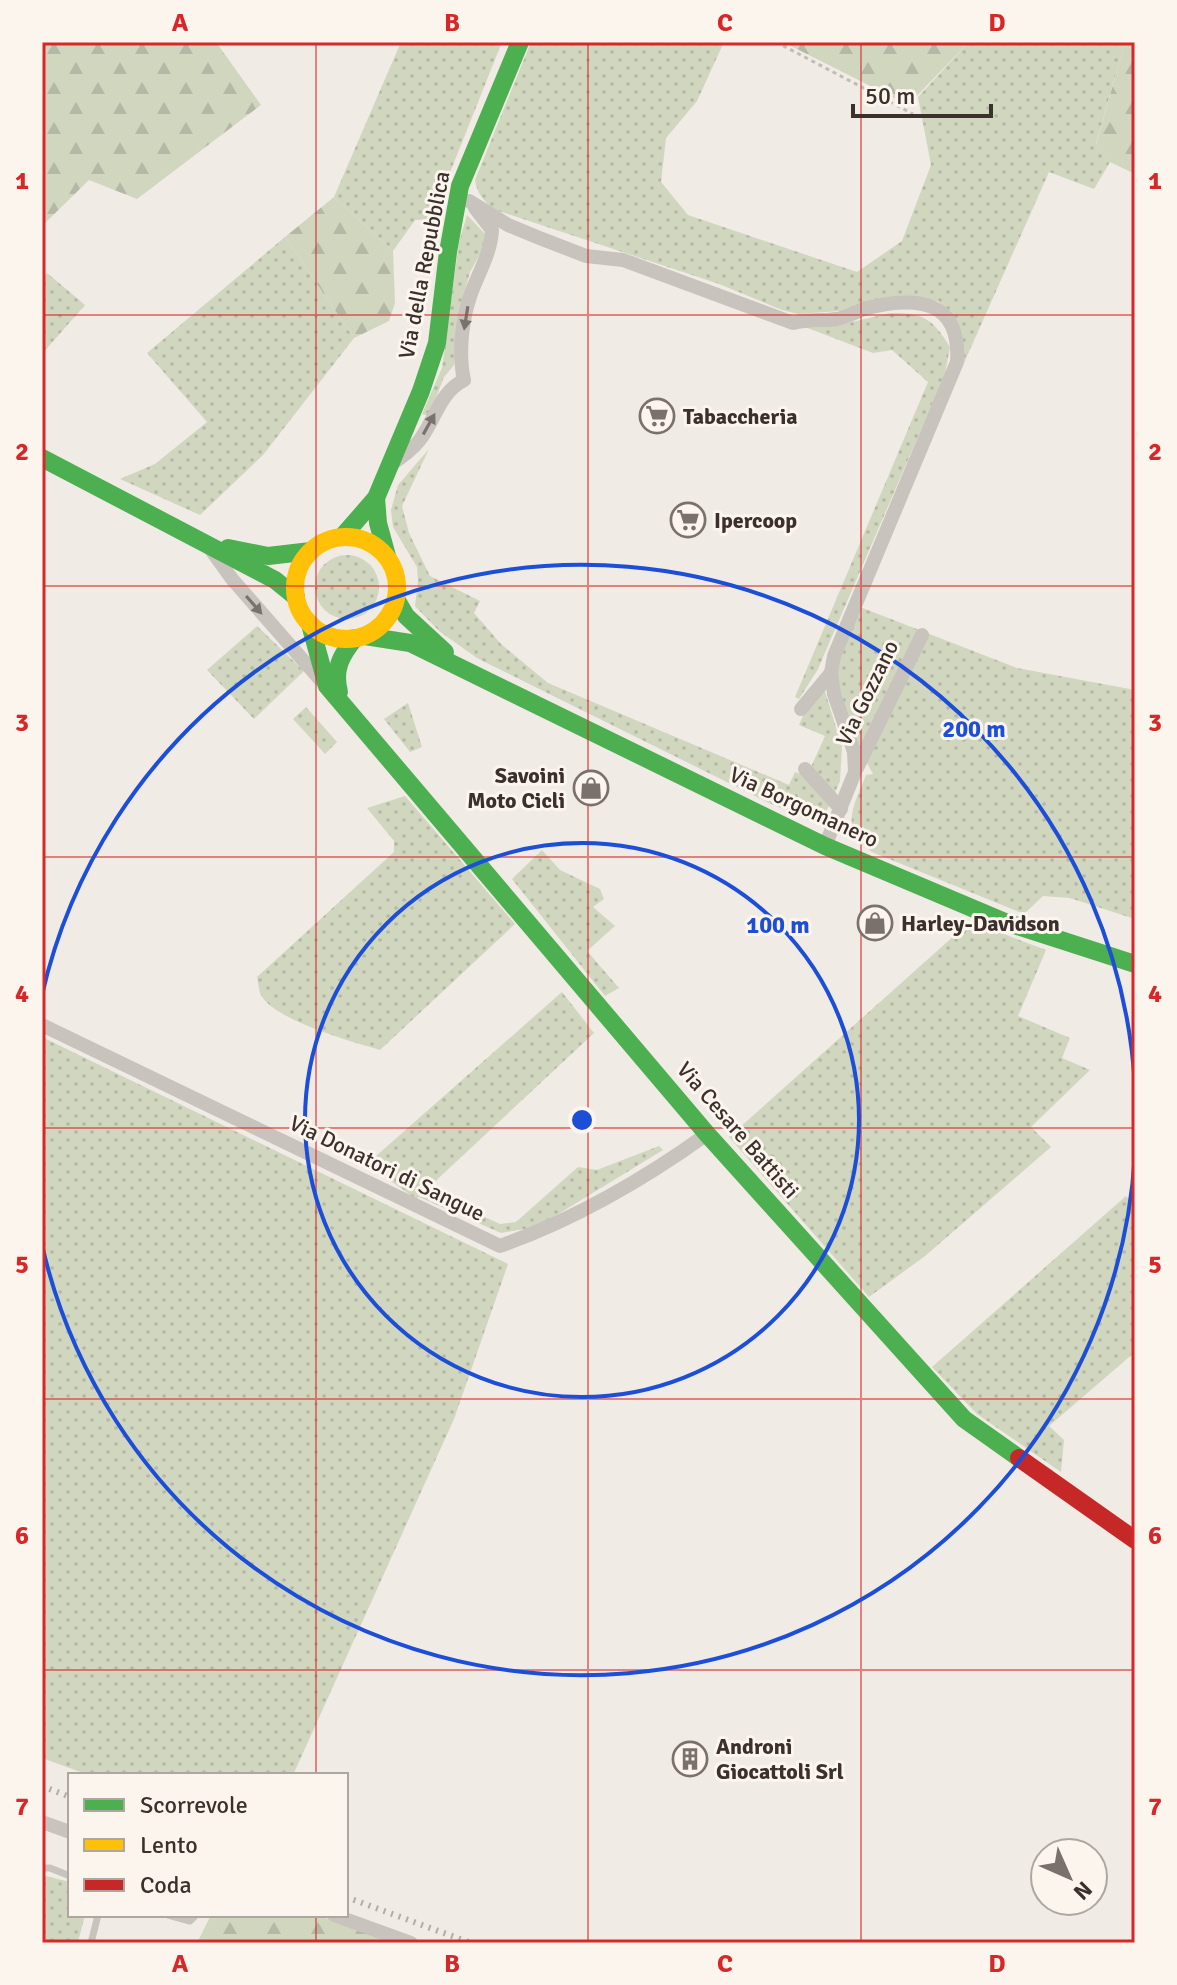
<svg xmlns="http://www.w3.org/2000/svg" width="1177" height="1985" viewBox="0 0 1177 1985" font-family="Signika,sans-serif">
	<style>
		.grass { fill: url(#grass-dots) }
		.forest { fill: url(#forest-firs) }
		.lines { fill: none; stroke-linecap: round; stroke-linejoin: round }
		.path { stroke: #c2bbb6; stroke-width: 3; stroke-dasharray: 4 4; stroke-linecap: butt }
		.lane { stroke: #c9c3be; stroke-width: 7 }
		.street { stroke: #c9c3be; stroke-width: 14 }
		.fast { stroke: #4caf50; stroke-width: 18 }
		.slow { stroke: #ffc107; stroke-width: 18 }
		.jam { stroke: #c62828; stroke-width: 18 }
		.rail { stroke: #b1aca8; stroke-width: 6; stroke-dasharray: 2 6; stroke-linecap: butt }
		.oneway { fill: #7b726d }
		.grid { fill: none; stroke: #d62828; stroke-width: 2; stroke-opacity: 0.55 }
		.ring { fill: none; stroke: #1d4ed8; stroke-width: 4 }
		.labels { text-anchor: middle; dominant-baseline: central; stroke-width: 6; stroke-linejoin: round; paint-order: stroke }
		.street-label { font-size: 22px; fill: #3b302b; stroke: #fbf5ee }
		.poi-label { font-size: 22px; font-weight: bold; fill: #3b302b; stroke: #fbf5ee; text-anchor: start }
		.centre { fill: #1d4ed8; stroke: #fbf5ee; stroke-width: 4 }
		.ring-label { font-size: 24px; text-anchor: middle; font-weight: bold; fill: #1d4ed8; stroke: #fbf5ee; stroke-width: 6; stroke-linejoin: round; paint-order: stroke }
		.neatline { fill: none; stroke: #d62828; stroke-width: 3 }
		.grid-label { font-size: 26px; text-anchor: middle; font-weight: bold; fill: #d62828 }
	</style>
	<defs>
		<pattern id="grass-dots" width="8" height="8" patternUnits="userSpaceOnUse" patternTransform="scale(2)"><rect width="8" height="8" fill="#d1d6bf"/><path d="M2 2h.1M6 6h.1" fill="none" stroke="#b4b8a4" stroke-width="1.8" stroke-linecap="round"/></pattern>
		<pattern id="forest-firs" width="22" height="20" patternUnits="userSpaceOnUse" patternTransform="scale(2)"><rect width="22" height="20" fill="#d1d6bf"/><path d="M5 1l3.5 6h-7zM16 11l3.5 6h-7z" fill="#b4b8a4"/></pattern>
	</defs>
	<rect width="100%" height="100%" fill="#f0ebe5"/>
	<g class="grass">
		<path d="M401 42H502L443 190 437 219 415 220 393 251 334 197Z"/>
		<path d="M531 42H724L697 101 666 138 661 182 688 215 857 272 902 241 931 165 918 97 969 42H1125L1096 144 1110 162 1094 189 1049 172 964 363C964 334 960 322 938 301L876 299 840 311 798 314 782 310 719 284 493 209C483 200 477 193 475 180Z"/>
		<path d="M467 215 489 238 470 272 465 290 454 365 444 377 429 416 422 414 442 368 459 242Z"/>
		<path d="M285 237 354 338 263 455 200 515 120 479 155 464 207 422 147 353Z"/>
		<path d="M47 273 85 305 42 354V278Z"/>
		<path d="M890 313C924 313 932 318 950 347L945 374 818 669 799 699 795 697 928 382 892 350 873 353 805 327 835 326Z"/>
		<path d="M429 449 402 506 409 533 430 576 480 601 474 613 501 644 548 683 789 785 795 772 807 776 825 736 799 725 806 709 824 688 842 747 840 781 823 819 813 822 769 803 477 658 439 631 415 606 418 581 417 567 393 527 391 510 398 485Z"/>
		<circle cx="347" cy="587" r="32"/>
		<path d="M860 607 1017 668 1135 690V919L1070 898 1043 896 1024 914 872 852C839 828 853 808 866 775L873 774C858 747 833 698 838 666 841 647 853 625 860 607Z"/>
		<path d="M257 626 304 671 254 719 207 670Z"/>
		<path d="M408 703 422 747 410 752 384 719Z"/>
		<path d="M306 707 337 742 325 754 293 719Z"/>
		<path d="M405 796 515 924 380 1050C353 1042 274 1020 261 995 259 991 258 982 257 977L394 852V841L367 808Z"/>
		<path d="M542 850 560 870 600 889 604 899 593 907 615 926 587 951 619 988 605 996 512 879Z"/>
		<path d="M965 926 1001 933 1046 950 1018 1016 1070 1038 1062 1058 1090 1070 1031 1127 1051 1147 925 1256 869 1297 729 1137Z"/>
		<path d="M562 992 594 1033 426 1190 500 1224 516 1222 578 1167 597 1170 659 1146 663 1150 537 1227 501 1233 419 1197 416 1199 367 1164Z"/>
		<path d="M42 1037 508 1264 454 1419 293 1775H89L42 1758Z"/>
		<path d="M1126 1196 1135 1206V1352L1049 1426 1064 1440 1061 1472 977 1414 932 1367Z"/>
		<path d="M42 1875 70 1882V1915H85L78 1942 42 1943Z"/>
	</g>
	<g class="forest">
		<path d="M42 42H216L261 105 137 199 89 180 42 226Z"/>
		<path d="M783 42H969L908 105Z"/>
		<path d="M1125 42H1135V174L1110 162 1096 145Z"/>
		<path d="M334 197 393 251 395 303 389 321 354 338 285 237Z"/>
		<path d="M211 1915H317L398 1943H197Z"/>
	</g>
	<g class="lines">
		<path class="path" d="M776 42 913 114"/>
		<g class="lane">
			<path d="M42 1868H50L70 1876"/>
			<path d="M168 1915 190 1921 196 1915"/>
			<path d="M91 1943 98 1915"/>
		</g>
		<g class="street">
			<path d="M469 201 508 225 537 237 586 256 623 260 793 323C808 319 822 321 837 319 847 317 857 311 867 308 916 296 961 299 957 362L834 656 831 673 834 694 854 752 855 772 825 846"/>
			<path d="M390 465C401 458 411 451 419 441 436 419 439 393 464 380 458 353 462 317 472 291 480 270 491 252 492 230L475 208"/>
			<path d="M209 547 232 579 324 684"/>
			<path d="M801 709 831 673"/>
			<path d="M857 768 922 635"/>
			<path d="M805 769 841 809"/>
			<path d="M42 1025 500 1246C573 1220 643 1180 707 1134"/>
			<path d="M42 1822 70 1832"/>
			<path d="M334 1915 411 1943"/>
		</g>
		<g class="fast">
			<path d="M42 458 275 580 296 597"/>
			<path d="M376 498 378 523 387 556"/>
			<path d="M342 537 376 498 421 391 437 343 448 252 460 186 520 42"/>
			<path d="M228 548 268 556 311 551"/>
			<path d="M396 599 406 616 445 652"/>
			<path d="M310 624 327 686 707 1134 964 1419 1019 1458"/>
			<path d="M365 636 410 643 825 846 1005 922 1135 964"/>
			<path d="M339 692C333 670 341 655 355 638"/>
		</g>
		<circle class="slow" cx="346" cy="588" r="51"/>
		<path class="jam" d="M1019 1458 1135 1540"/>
		<g class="rail">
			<path d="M42 1786 70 1797"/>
			<path d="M346 1897 471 1943"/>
		</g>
	</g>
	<defs><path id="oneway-solid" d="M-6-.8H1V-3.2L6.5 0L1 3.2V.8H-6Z" transform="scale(2)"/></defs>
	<g class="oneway">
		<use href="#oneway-solid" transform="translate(466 318) rotate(99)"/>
		<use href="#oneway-solid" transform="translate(429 424) rotate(-61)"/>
		<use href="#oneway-solid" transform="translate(254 605) rotate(49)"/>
	</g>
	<path class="grid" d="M316 42V1775M588 42V1943M861 42V1943M42 315H1135M42 586H1135M42 857H1135M42 1128H1135M42 1399H1135M42 1670H1135M316 1915V1943"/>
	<g class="ring">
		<circle cx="582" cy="1120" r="277"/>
		<path d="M1135 1154A554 554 0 0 1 42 1245M42 995A554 554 0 0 1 1135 1086"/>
	</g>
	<defs>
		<g id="supermarket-ring" transform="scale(1.8)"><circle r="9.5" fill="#fbf5ee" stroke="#7a716c" stroke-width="1.5"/><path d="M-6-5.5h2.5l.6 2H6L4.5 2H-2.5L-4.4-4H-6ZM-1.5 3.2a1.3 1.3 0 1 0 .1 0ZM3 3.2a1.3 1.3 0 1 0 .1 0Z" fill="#7a716c"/></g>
		<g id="shop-ring" transform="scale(1.8)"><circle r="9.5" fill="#fbf5ee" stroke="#7a716c" stroke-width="1.5"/><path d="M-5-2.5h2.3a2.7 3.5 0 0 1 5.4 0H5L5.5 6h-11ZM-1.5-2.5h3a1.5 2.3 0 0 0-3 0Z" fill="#7a716c"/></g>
		<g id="building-ring" transform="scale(1.8)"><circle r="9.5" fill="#fbf5ee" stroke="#7a716c" stroke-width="1.5"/><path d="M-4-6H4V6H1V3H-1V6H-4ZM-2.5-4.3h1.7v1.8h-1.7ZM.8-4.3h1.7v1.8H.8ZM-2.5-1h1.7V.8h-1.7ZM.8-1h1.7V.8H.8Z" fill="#7a716c"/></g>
	</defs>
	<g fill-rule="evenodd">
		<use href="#supermarket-ring" x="657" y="416"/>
		<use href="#supermarket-ring" x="688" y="520"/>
		<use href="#shop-ring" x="591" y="788"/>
		<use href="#shop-ring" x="875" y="923"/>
		<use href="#building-ring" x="690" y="1759"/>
	</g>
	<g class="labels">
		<g class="street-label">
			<text transform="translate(424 265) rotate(-79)">Via della Repubblica</text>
			<text transform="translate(867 693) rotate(-64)">Via Gozzano</text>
			<text transform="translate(804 807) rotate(25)">Via Borgomanero</text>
			<text transform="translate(738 1130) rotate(49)">Via Cesare Battisti</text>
			<text transform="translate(387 1168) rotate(26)">Via Donatori di Sangue</text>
		</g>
		<g class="poi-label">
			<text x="683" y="416">Tabaccheria</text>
			<text x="714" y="520">Ipercoop</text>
			<text x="565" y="775" text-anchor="end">Savoini<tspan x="565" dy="25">Moto Cicli</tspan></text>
			<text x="901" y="923">Harley-Davidson</text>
			<text x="716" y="1746">Androni<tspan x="716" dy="25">Giocattoli Srl</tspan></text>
		</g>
	</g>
	<circle cx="582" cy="1120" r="12" class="centre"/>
	<g class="ring-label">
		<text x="974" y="737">200 m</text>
		<text x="778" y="933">100 m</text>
	</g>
	<rect width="1177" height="1985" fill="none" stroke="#fbf5ee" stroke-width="88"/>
	<rect x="68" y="1773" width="280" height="144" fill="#fbf5ee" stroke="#aea6a0" stroke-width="2"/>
	<rect x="84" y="1799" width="40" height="12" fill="#4caf50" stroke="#aea6a0" stroke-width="2"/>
	<text x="140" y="1813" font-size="24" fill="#3b302b">Scorrevole</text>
	<rect x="84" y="1839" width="40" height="12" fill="#ffc107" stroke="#aea6a0" stroke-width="2"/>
	<text x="140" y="1853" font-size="24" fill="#3b302b">Lento</text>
	<rect x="84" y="1879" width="40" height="12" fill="#c62828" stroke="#aea6a0" stroke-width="2"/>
	<text x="140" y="1893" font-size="24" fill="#3b302b">Coda</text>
	<g transform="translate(1069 1877) rotate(135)"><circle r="38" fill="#fbf5ee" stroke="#aea6a0" stroke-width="2"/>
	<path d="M0-6L14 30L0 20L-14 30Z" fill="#7a716c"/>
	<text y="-12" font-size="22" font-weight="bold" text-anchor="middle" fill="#3b302b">N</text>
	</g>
	<path d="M853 104v12h138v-12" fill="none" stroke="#3b302b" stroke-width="4"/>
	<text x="865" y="104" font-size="24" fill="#3b302b" stroke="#fbf5ee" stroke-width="6" paint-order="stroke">50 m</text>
	<rect x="44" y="44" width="1089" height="1897" class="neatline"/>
	<g class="grid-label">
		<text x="180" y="31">A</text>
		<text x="452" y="31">B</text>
		<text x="725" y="31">C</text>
		<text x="997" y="31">D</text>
		<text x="22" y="189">1</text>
		<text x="1155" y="189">1</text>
		<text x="22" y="460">2</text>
		<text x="1155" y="460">2</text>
		<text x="22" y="731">3</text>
		<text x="1155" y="731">3</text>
		<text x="22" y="1002">4</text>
		<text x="1155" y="1002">4</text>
		<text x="22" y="1273">5</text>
		<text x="1155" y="1273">5</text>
		<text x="22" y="1544">6</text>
		<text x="1155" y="1544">6</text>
		<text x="22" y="1815">7</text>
		<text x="1155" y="1815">7</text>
		<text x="180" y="1972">A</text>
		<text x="452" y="1972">B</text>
		<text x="725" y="1972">C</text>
		<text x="997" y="1972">D</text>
	</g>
</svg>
